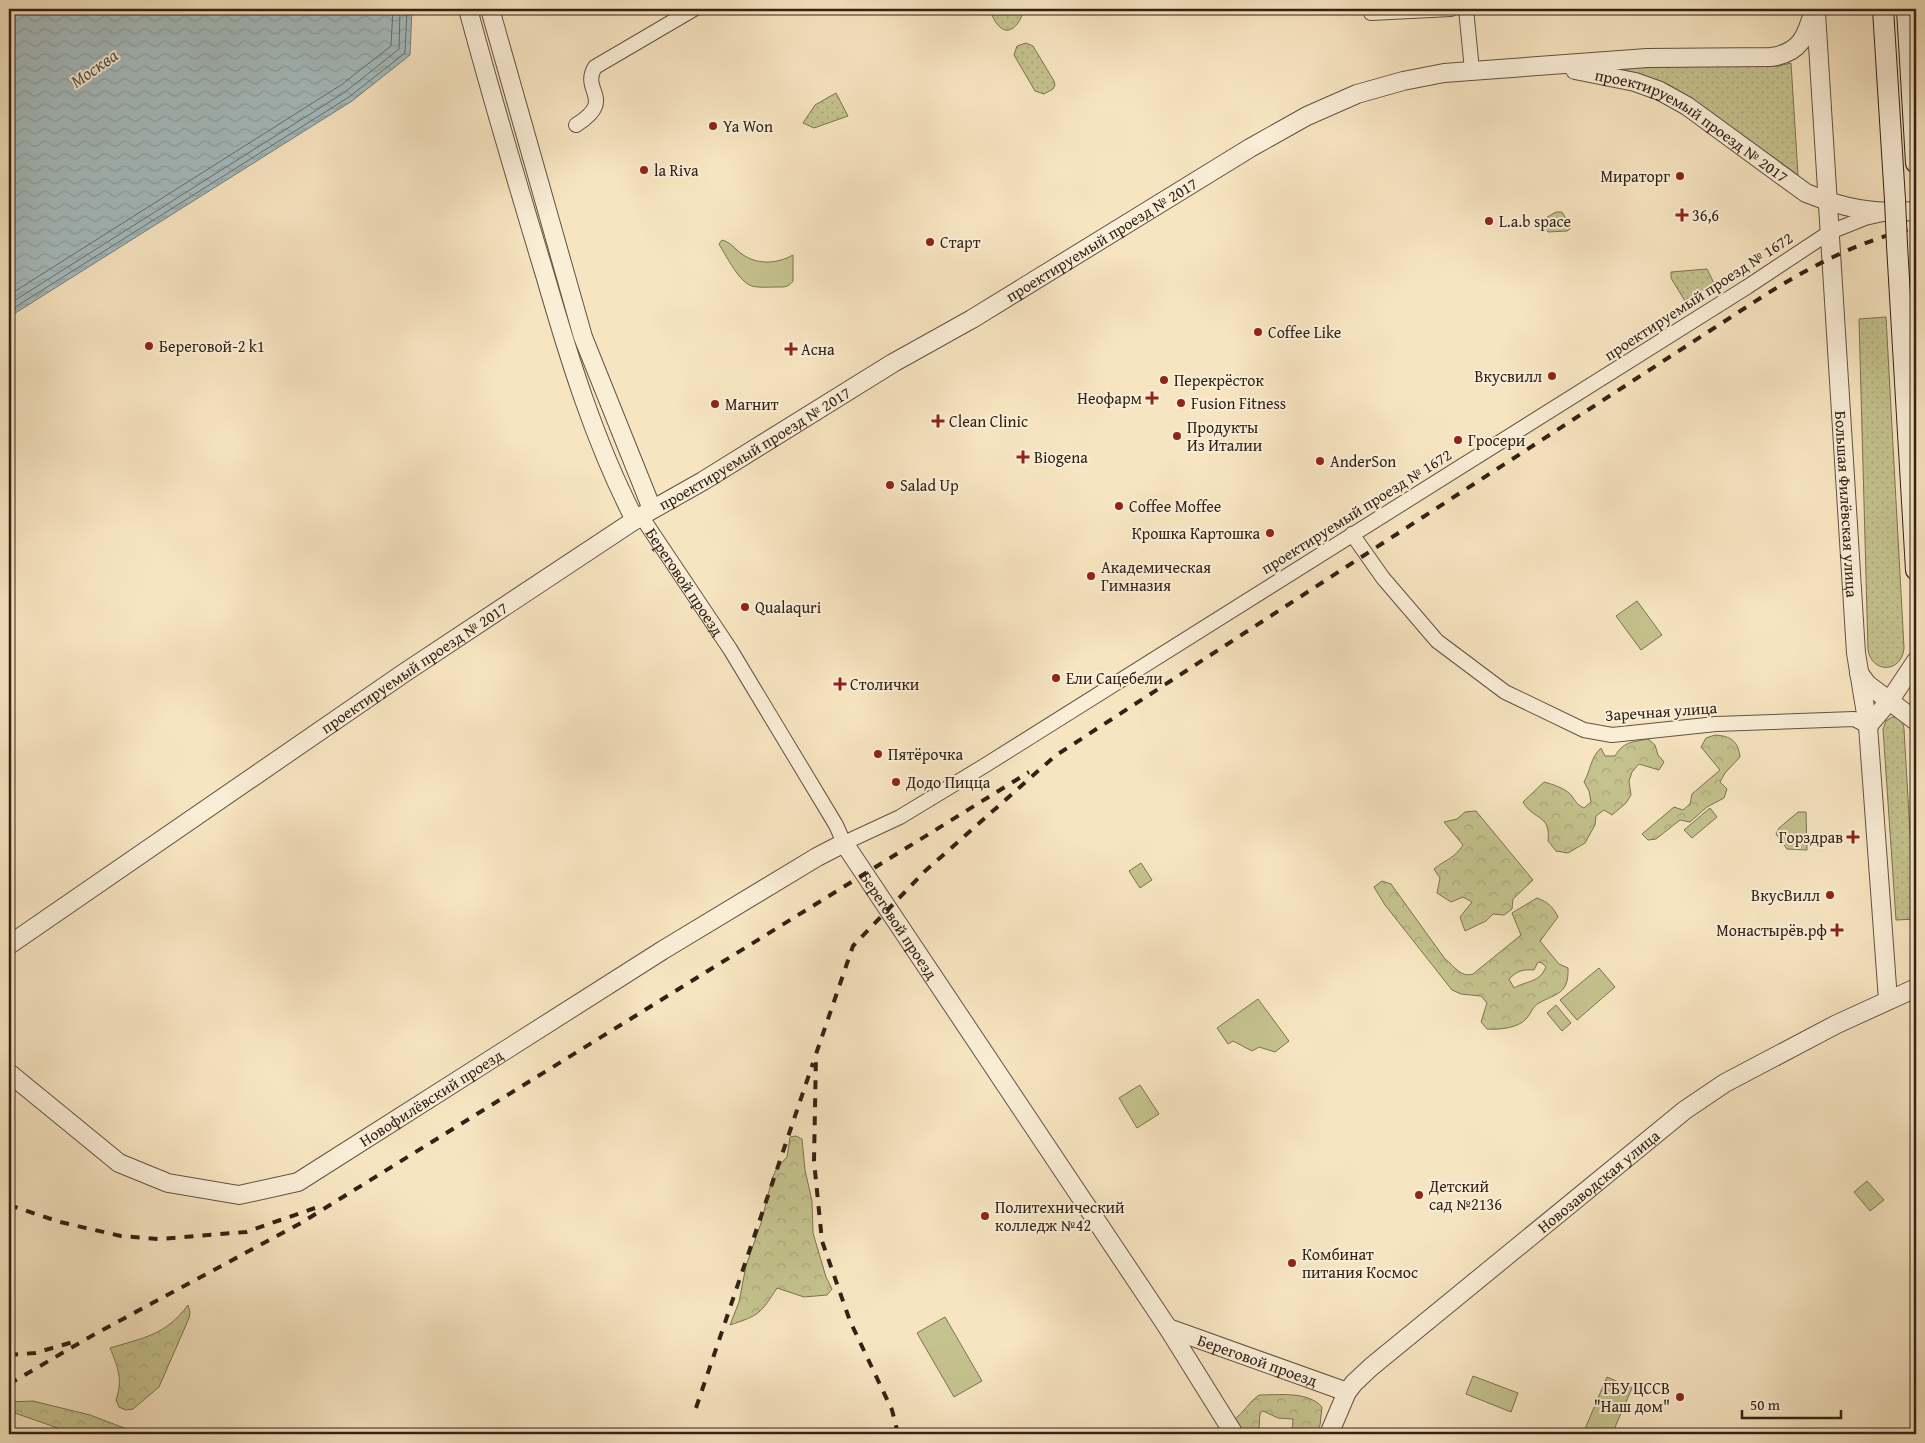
<svg xmlns="http://www.w3.org/2000/svg" width="1925" height="1443" viewBox="0 0 1925 1443" font-family="'Gentium Book Plus',serif">
	<style>
		.grass { fill: url(#grass-dots); stroke: #7c7252 }
		.forest { fill: url(#forest-crowns); stroke: #7c7252; fill-rule: evenodd }
		.park { fill: #c4c28e; stroke: #7c7252 }
		.water { fill: url(#water-waves); stroke: #777e7b }
		.lines { fill: none; stroke-linecap: round; stroke-linejoin: round }
		.shore { stroke: #6c6e6a; stroke-width: 1 }
		.minor-casing { stroke: #645240; stroke-width: 16 }
		.tertiary-casing { stroke: #645240; stroke-width: 20 }
		.secondary-casing { stroke: #332115; stroke-width: 22 }
		.minor { stroke: #faeed7; stroke-width: 14 }
		.tertiary { stroke: #faeed7; stroke-width: 18 }
		.secondary { stroke: #faeed7; stroke-width: 20 }
		.rail { stroke: #332115; stroke-width: 4; stroke-dasharray: 9 9; stroke-linecap: butt }
		.secondary-bridge-casing { stroke: #332115; stroke-width: 22; stroke-linecap: butt }
		.secondary-bridge { stroke: #faeed7; stroke-width: 20 }
		.poi-dot { fill: #8f2418; stroke: #faeed7; stroke-width: 2 }
		.labels { text-anchor: middle; dominant-baseline: central; stroke-width: 4; stroke-linejoin: round; paint-order: stroke }
		.poi-label { font-size: 16px; fill: #332115; stroke: #faeed7; text-anchor: start }
		.street-label { font-size: 16px; fill: #332115; stroke: #faeed7 }
		.water-label { font-size: 18px; font-style: italic; fill: #555048; stroke: #faeed7 }
	</style>
	<defs>
		<pattern id="grass-dots" width="8" height="8" patternUnits="userSpaceOnUse" patternTransform="scale(1.25)"><rect width="8" height="8" fill="#c4c28e"/><path d="M2 2h.1M6 6h.1" fill="none" stroke="#a9a67a" stroke-width="1.8" stroke-linecap="round"/></pattern>
		<pattern id="forest-crowns" width="20" height="18" patternUnits="userSpaceOnUse" patternTransform="scale(1.25)"><rect width="20" height="18" fill="#c4c28e"/><path d="M2 6a3 3 0 1 1 6 0M12 15a3 3 0 1 1 6 0" fill="none" stroke="#a9a67a"/></pattern>
		<pattern id="water-waves" width="16" height="10" patternUnits="userSpaceOnUse" patternTransform="scale(1.25)"><rect width="16" height="10" fill="#a4bcbf"/><path d="M0 5q4-4 8 0t8 0" fill="none" stroke="#8ea1a3"/></pattern>
	</defs>
	<rect width="100%" height="100%" fill="#f7e5c1"/>
	<filter id="stains"><feTurbulence type="fractalNoise" baseFrequency=".004" numOctaves="4"/><feColorMatrix values="0 0 0 0 .2 0 0 0 0 .09 0 0 0 0 .02 0 0 0 .5 -.17"/></filter>
	<radialGradient id="worn" r=".72"><stop offset=".6" stop-color="#630" stop-opacity="0"/><stop offset="1" stop-color="#630" stop-opacity=".3"/></radialGradient>
	<g class="grass">
		<path d="M989 9H1019L1022 15C1019 24 1009 37 999 26 994 22 992 14 989 9Z"/>
		<path d="M1026 43 1033 46 1054 81 1055 85 1053 89 1044 94 1035 91 1014 55 1017 46Z"/>
		<path d="M1791 63 1798 175 1698 103 1669 85 1620 68 1681 66H1779Z"/>
		<path d="M836 93 848 116 814 128 803 123 815 105Z"/>
		<path d="M1707 269 1714 283 1685 301 1671 278V272Z"/>
		<path d="M1886 317 1904 648C1902 673 1872 674 1868 650L1859 319Z"/>
		<path d="M1892 717C1900 717 1903 721 1904 729L1915 919 1896 920 1883 729 1886 721Z"/>
	</g>
	<g class="forest">
		<path d="M1715 735C1731 736 1738 741 1740 757L1725 773 1720 782 1727 789 1724 798 1707 807 1690 822 1680 820 1656 839 1648 840 1642 834 1674 807 1683 810 1690 804 1692 794 1720 770 1701 747 1706 738Z"/>
		<path d="M1648 739 1655 745 1658 755 1664 762 1659 770 1639 764 1632 772 1629 781 1631 795 1626 803 1612 815 1604 810 1596 816 1595 825 1585 843 1568 853 1556 851 1548 841C1551 814 1534 821 1523 802L1544 782C1552 784 1564 788 1570 794 1576 800 1574 803 1584 808L1591 802 1589 791 1584 782C1591 770 1590 758 1601 748L1605 756H1615C1623 742 1632 742 1648 739Z"/>
		<path d="M1476 811 1533 880 1513 899 1512 909 1504 915 1493 914 1486 921 1465 931 1460 917 1472 902 1463 897 1451 902 1437 893 1440 878 1434 869C1446 859 1454 859 1463 845L1444 822 1457 819 1465 812Z"/>
		<path d="M1382 881 1391 884 1445 959C1454 965 1460 978 1473 974L1521 935 1512 913 1537 898C1548 902 1553 907 1558 917L1540 941 1559 964 1568 968C1569 994 1557 993 1539 1003 1533 1006 1531 1013 1527 1018 1519 1028 1499 1030 1487 1029L1481 1022 1487 1003 1481 996 1461 994 1452 990 1385 905 1374 887ZM1538 962 1542 963 1546 967C1539 983 1528 980 1514 988L1509 979C1517 971 1523 969 1534 970Z"/>
		<path d="M796 1136 802 1139 805 1170 812 1201 813 1233 826 1277 832 1289 827 1295 804 1297 777 1288C760 1314 760 1315 730 1325L739 1302 746 1266 761 1223 772 1179 777 1168 787 1157 790 1137Z"/>
		<path d="M188 1305 190 1312 189 1318 159 1387 133 1409 126 1410 119 1407 116 1400C123 1380 118 1367 110 1348 143 1338 166 1335 188 1305Z"/>
		<path d="M1259 1395C1279 1395 1308 1391 1322 1407L1320 1425 1316 1434H1292L1293 1419 1278 1418 1263 1411 1260 1413 1259 1429 1256 1434H1235L1234 1420C1244 1412 1249 1402 1259 1395Z"/>
		<path d="M33 1401 90 1415 140 1434H75L9 1411V1402Z"/>
	</g>
	<g class="park">
		<path d="M1556 212H1562L1570 225V229L1567 231 1548 232 1543 227 1544 219Z"/>
		<path d="M722 240C729 242 733 246 738 251 754 265 775 265 793 255V281C788 288 783 287 775 287 768 287 759 288 752 286 739 282 727 257 720 246L719 244Z"/>
		<path d="M1637 601 1662 635 1641 650 1616 616Z"/>
		<path d="M1710 808 1717 817 1692 838 1684 830Z"/>
		<path d="M1798 812H1806L1807 850 1787 849 1776 834 1779 828Z"/>
		<path d="M1141 863 1152 880 1140 888 1129 871Z"/>
		<path d="M1599 968 1615 987 1577 1020 1560 1000Z"/>
		<path d="M1258 999 1289 1041 1275 1052 1259 1047 1252 1051 1233 1041 1228 1044 1217 1028Z"/>
		<path d="M1556 1005 1571 1023 1562 1031 1547 1013Z"/>
		<path d="M1140 1085 1159 1114 1137 1128 1119 1098Z"/>
		<path d="M1867 1181 1884 1200 1870 1211 1854 1192Z"/>
		<path d="M945 1317 982 1381 954 1397 917 1333Z"/>
		<path d="M1473 1376 1518 1393 1511 1412 1466 1394Z"/>
		<path d="M1607 1377 1632 1388 1612 1434H1591L1584 1431Z"/>
	</g>
	<path class="water" d="M9 9H412L410 55 352 101 9 317Z"/>
	<g class="lines">
		<g class="shore">
			<path d="M9 295 341 85 391 46 393 9"/>
			<path d="M9 304 345 92 399 49 400 9"/>
			<path d="M9 311 349 97 405 53 407 9"/>
		</g>
		<g class="minor-casing">
			<g id="minor">
				<path d="M1371 9V13L1451 9"/>
				<path d="M1466 9 1472 70"/>
				<path d="M576 125C617 99 580 91 595 67L694 9"/>
				<path id="s1" d="M641 516 730 649 836 825 844 843 900 817 984 766 1747 287 1830 232 1865 218 1883 214"/>
				<path d="M1352 534 1383 578 1437 641 1505 692 1584 730 1612 735 1716 724 1854 719 1868 726"/>
			</g>
		</g>
		<g class="tertiary-casing">
			<g id="tertiary">
				<path d="M468 9C492 98 518 186 545 275 569 358 595 443 635 520"/>
				<path d="M490 9 583 337 652 509"/>
				<path id="s2" d="M1816 13 1856 653 1868 726 1888 1000"/>
				<path id="s3" d="M1575 70 1635 82 1660 91 1687 106 1806 193C1846 209 1873 214 1916 211"/>
				<path d="M1859 673 1867 684 1916 721"/>
				<path d="M1868 726 1890 700 1916 661"/>
				<path id="s4" d="M9 945 404 673 641 516 703 481 893 363 972 319 1250 148 1307 116 1357 94 1403 81 1444 73 1647 58 1771 57C1801 53 1807 35 1814 9"/>
				<path id="s5" d="M9 1073 119 1163 168 1183 239 1195 298 1182 663 950 817 857 844 843 1168 1328 1234 1434"/>
				<path id="s6" d="M1168 1328 1347 1392"/>
				<path id="s7" d="M1329 1434 1347 1392 1354 1383 1371 1367 1685 1110 1725 1083 1837 1024 1916 988"/>
			</g>
		</g>
		<g class="secondary-casing">
			<g id="secondary">
				<path d="M1883 9 1895 200"/>
				<path d="M1907 9 1916 163"/>
				<path d="M1897 245 1916 570"/>
			</g>
		</g>
		<use href="#minor" class="minor"/>
		<use href="#tertiary" class="tertiary"/>
		<use href="#secondary" class="secondary"/>
		<g class="rail">
			<path d="M9 1205 60 1222 121 1236 159 1239 246 1232 315 1208"/>
			<path d="M9 1355 35 1353 73 1342"/>
			<path d="M9 1384 95 1334 301 1223 1029 772"/>
			<path d="M696 1408 813 1063"/>
			<path d="M898 1434 892 1410 850 1321 822 1241 814 1161 816 1054 853 946 924 872 1055 756 1765 295C1813 265 1861 240 1916 228"/>
		</g>
		<g class="secondary-bridge-casing">
			<path id="secondary-bridge" d="M1895 200 1897 245"/>
		</g>
		<use href="#secondary-bridge" class="secondary-bridge"/>
	</g>
	<g class="poi-dot">
		<circle cx="713" cy="126" r="5"/>
		<circle cx="644" cy="170" r="5"/>
		<circle cx="1680" cy="176" r="5"/>
		<path d="M1679.5 207.5h5v5h5v5h-5v5h-5v-5h-5v-5h5z"/>
		<circle cx="1489" cy="221" r="5"/>
		<circle cx="930" cy="242" r="5"/>
		<circle cx="1258" cy="332" r="5"/>
		<circle cx="149" cy="346" r="5"/>
		<path d="M788.5 341.5h5v5h5v5h-5v5h-5v-5h-5v-5h5z"/>
		<circle cx="1552" cy="376" r="5"/>
		<circle cx="1164" cy="380" r="5"/>
		<path d="M1149.5 390.5h5v5h5v5h-5v5h-5v-5h-5v-5h5z"/>
		<circle cx="1181" cy="403" r="5"/>
		<circle cx="715" cy="404" r="5"/>
		<path d="M935.5 413.5h5v5h5v5h-5v5h-5v-5h-5v-5h5z"/>
		<circle cx="1177" cy="436" r="5"/>
		<circle cx="1458" cy="440" r="5"/>
		<path d="M1020.5 449.5h5v5h5v5h-5v5h-5v-5h-5v-5h5z"/>
		<circle cx="1320" cy="461" r="5"/>
		<circle cx="890" cy="485" r="5"/>
		<circle cx="1119" cy="506" r="5"/>
		<circle cx="1270" cy="533" r="5"/>
		<circle cx="1091" cy="576" r="5"/>
		<circle cx="745" cy="607" r="5"/>
		<circle cx="1056" cy="678" r="5"/>
		<path d="M837.5 676.5h5v5h5v5h-5v5h-5v-5h-5v-5h5z"/>
		<circle cx="878" cy="754" r="5"/>
		<circle cx="896" cy="782" r="5"/>
		<path d="M1850.5 829.5h5v5h5v5h-5v5h-5v-5h-5v-5h5z"/>
		<circle cx="1830" cy="895" r="5"/>
		<path d="M1834.5 922.5h5v5h5v5h-5v5h-5v-5h-5v-5h5z"/>
		<circle cx="1419" cy="1195" r="5"/>
		<circle cx="985" cy="1216" r="5"/>
		<circle cx="1292" cy="1263" r="5"/>
		<circle cx="1680" cy="1397" r="5"/>
	</g>
	<g class="labels">
		<g class="poi-label">
			<text x="723" y="126">Ya Won</text>
			<text x="654" y="170">la Riva</text>
			<text x="1670" y="176" text-anchor="end">Мираторг</text>
			<text x="1692" y="215">36,6</text>
			<text x="1499" y="221">L.a.b space</text>
			<text x="940" y="242">Старт</text>
			<text x="1268" y="332">Coffee Like</text>
			<text x="159" y="346">Береговой-2 k1</text>
			<text x="801" y="349">Асна</text>
			<text x="1542" y="376" text-anchor="end">Вкусвилл</text>
			<text x="1174" y="380">Перекрёсток</text>
			<text x="1142" y="398" text-anchor="end">Неофарм</text>
			<text x="1191" y="403">Fusion Fitness</text>
			<text x="725" y="404">Магнит</text>
			<text x="949" y="421">Clean Clinic</text>
			<text x="1187" y="427">Продукты<tspan x="1187" dy="18">Из Италии</tspan></text>
			<text x="1468" y="440">Гросери</text>
			<text x="1034" y="457">Biogena</text>
			<text x="1330" y="461">AnderSon</text>
			<text x="900" y="485">Salad Up</text>
			<text x="1129" y="506">Coffee Moffee</text>
			<text x="1260" y="533" text-anchor="end">Крошка Картошка</text>
			<text x="1101" y="567">Академическая<tspan x="1101" dy="18">Гимназия</tspan></text>
			<text x="755" y="607">Qualaquri</text>
			<text x="1066" y="678">Ели Сацебели</text>
			<text x="850" y="684">Столички</text>
			<text x="888" y="754">Пятёрочка</text>
			<text x="906" y="782">Додо Пицца</text>
			<text x="1843" y="837" text-anchor="end">Горздрав</text>
			<text x="1820" y="895" text-anchor="end">ВкусВилл</text>
			<text x="1827" y="930" text-anchor="end">Монастырёв.рф</text>
			<text x="1429" y="1186">Детский<tspan x="1429" dy="18">сад №2136</tspan></text>
			<text x="995" y="1207">Политехнический<tspan x="995" dy="18">колледж №42</tspan></text>
			<text x="1302" y="1254">Комбинат<tspan x="1302" dy="18">питания Космос</tspan></text>
			<text x="1670" y="1388" text-anchor="end">ГБУ ЦССВ<tspan x="1670" dy="18">"Наш дом"</tspan></text>
		</g>
		<g class="street-label">
			<text stroke="none"><textPath href="#s3" startOffset="131">проектируемый проезд № 2017</textPath></text>
			<text stroke="none"><textPath href="#s4" startOffset="1301">проектируемый проезд № 2017</textPath></text>
			<text transform="translate(1698 296) rotate(-33)">проектируемый проезд № 1672</text>
			<text stroke="none"><textPath href="#s4" startOffset="896">проектируемый проезд № 2017</textPath></text>
			<text stroke="none"><textPath href="#s2" startOffset="492">Большая Филёвская улица</textPath></text>
			<text transform="translate(1356 511) rotate(-32)">проектируемый проезд № 1672</text>
			<text stroke="none"><textPath href="#s1" startOffset="79">Береговой проезд</textPath></text>
			<text stroke="none"><textPath href="#s4" startOffset="491">проектируемый проезд № 2017</textPath></text>
			<text transform="translate(1661 711) rotate(-4)">Заречная улица</text>
			<text stroke="none"><textPath href="#s5" startOffset="1069">Береговой проезд</textPath></text>
			<text stroke="none"><textPath href="#s5" startOffset="485">Новофилёвский проезд</textPath></text>
			<text stroke="none"><textPath href="#s7" startOffset="374">Новозаводская улица</textPath></text>
			<text stroke="none"><textPath href="#s6" startOffset="95">Береговой проезд</textPath></text>
		</g>
		<g class="water-label">
			<text transform="translate(94 68) rotate(-35)">Москва</text>
		</g>
	</g>
	<rect width="1925" height="1443" fill="none" stroke="#f7e5c1" stroke-width="30"/>
	<rect x="10" y="10" width="1905" height="1423" fill="none" stroke="#332115" stroke-width="2.5"/>
	<rect x="15" y="15" width="1895" height="1413" fill="none" stroke="#332115"/>
	<path d="M1742 1410v8h99v-8" fill="none" stroke="#332115" stroke-width="2.5"/>
	<text x="1750" y="1410" font-size="15" fill="#332115" stroke="#faeed7" stroke-width="4" paint-order="stroke">50 m</text>
	<rect width="100%" height="100%" filter="url(#stains)"/>
	<rect width="100%" height="100%" fill="url(#worn)"/>
</svg>
